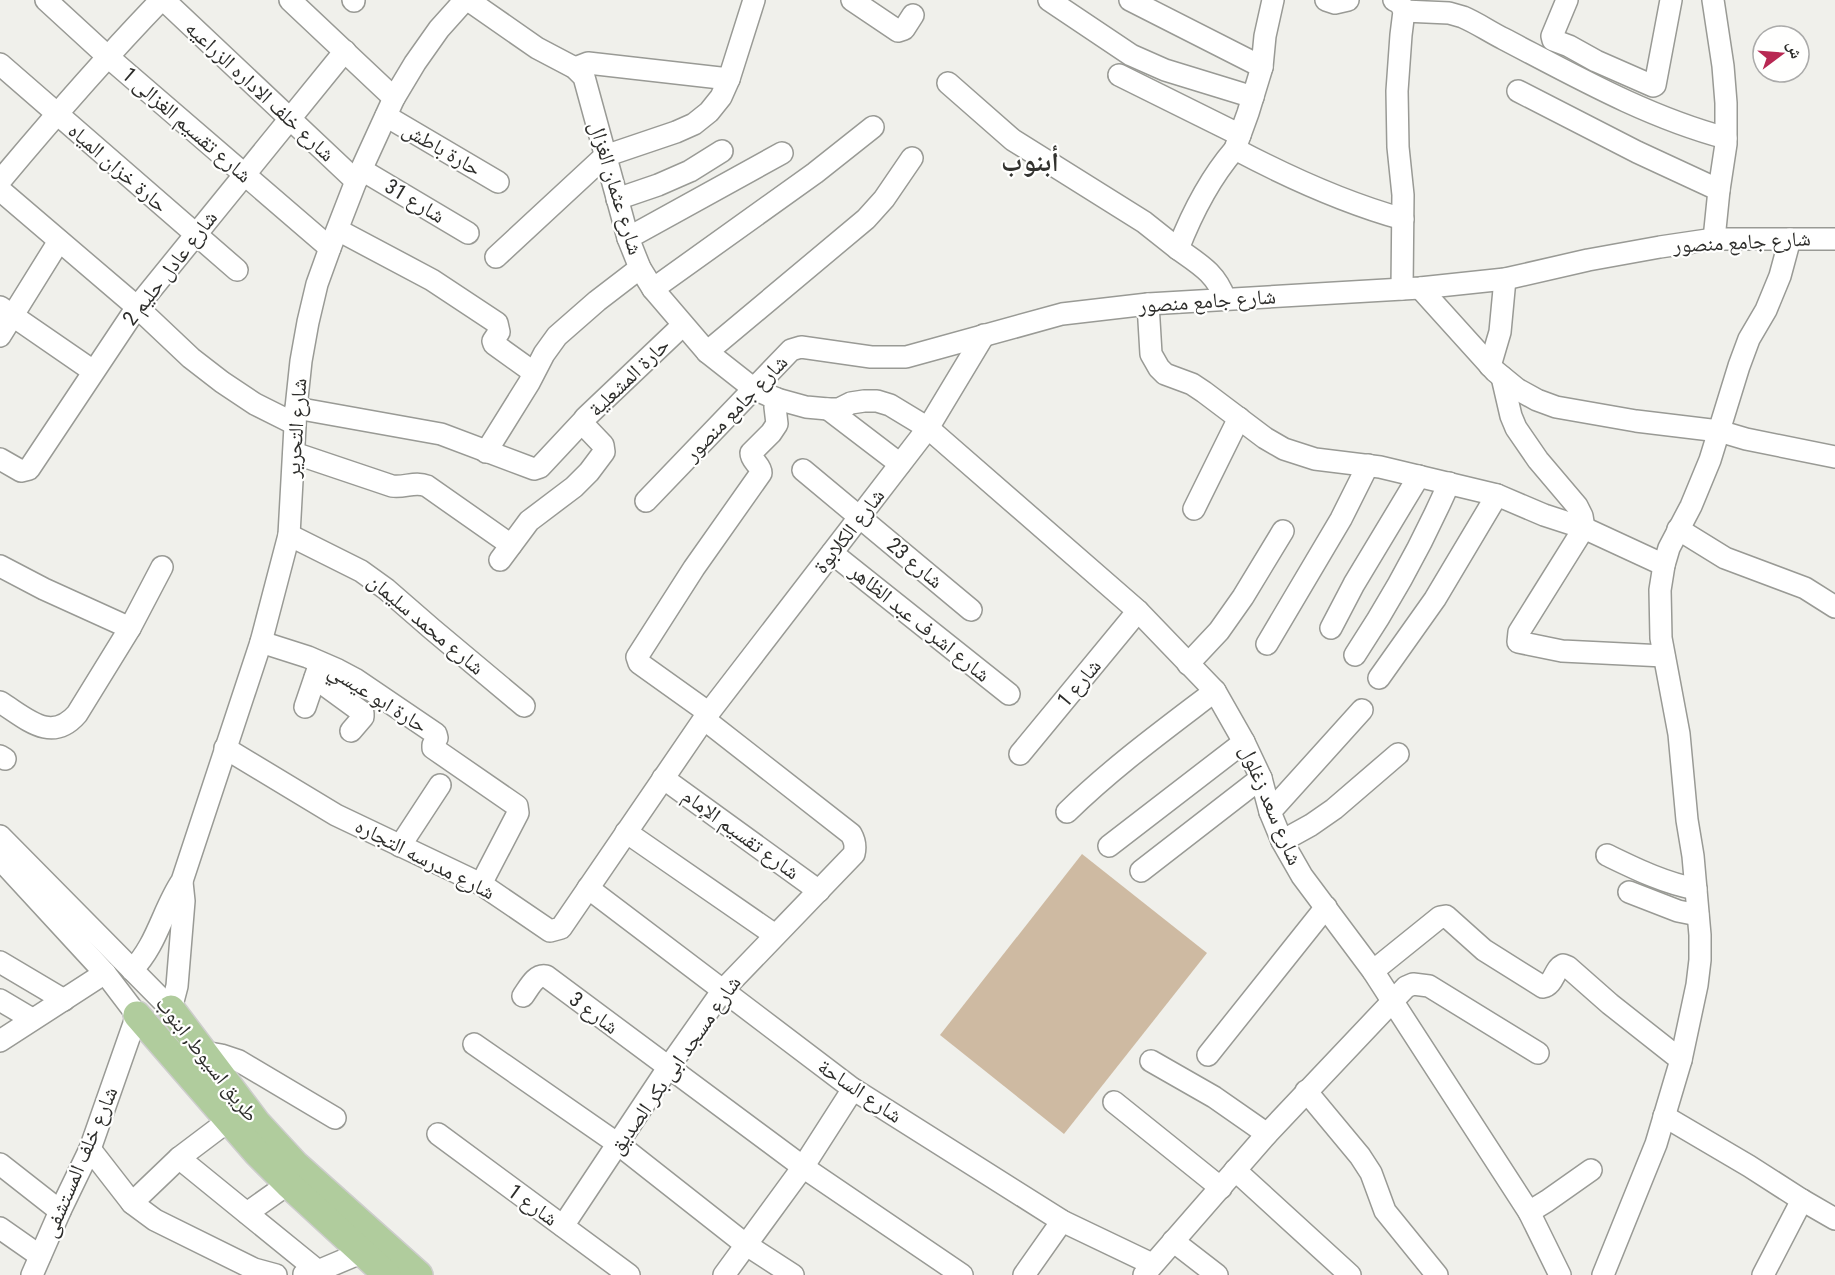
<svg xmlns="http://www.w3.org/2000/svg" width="1835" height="1275" viewBox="0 0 1835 1275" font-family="'Roboto Condensed','Noto Naskh Arabic',sans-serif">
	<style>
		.green { fill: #cebaa2 }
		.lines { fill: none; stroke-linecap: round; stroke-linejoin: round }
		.minor-casing { stroke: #999a95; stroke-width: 24 }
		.major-casing { stroke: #cdcdcc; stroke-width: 30 }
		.minor { stroke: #fff; stroke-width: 21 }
		.major { stroke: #b0cc9d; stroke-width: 27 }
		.labels { text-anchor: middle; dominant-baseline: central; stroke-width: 4.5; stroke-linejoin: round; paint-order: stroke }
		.street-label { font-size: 21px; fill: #2d2d2b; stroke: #fffffe }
		.district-label { font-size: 27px; font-weight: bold; fill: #32322e; stroke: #fffffe }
	</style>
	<rect width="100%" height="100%" fill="#f0f0eb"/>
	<path class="green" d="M1082 854 1207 953 1064 1134 940 1035Z"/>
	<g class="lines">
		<g class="minor-casing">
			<g id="minor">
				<path d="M46 0 107 56 330 248"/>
				<path d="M164 0 356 181"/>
				<path d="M290 0 394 98"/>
				<path d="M353 0 354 1"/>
				<path d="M468 0 537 48 575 68 584 77 628 238 640 268 653 289 707 352 754 389 777 399 806 407 828 409H839L851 403 864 401H877L890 405 928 428 1138 611 1215 691 1244 742 1261 778 1270 812 1282 841 1302 876 1373 971 1393 1002 1529 1212 1560 1275"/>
				<path d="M852 0 898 31 904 29 913 15"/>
				<path d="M1049 0 1131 55 1165 70 1253 97"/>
				<path d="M1130 0 1262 67 1265 36 1273 0"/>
				<path d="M1326 0 1335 3 1348 0"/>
				<path d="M1394 0 1400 3 1404 11 1401 35 1397 91 1398 147 1403 195 1402 289"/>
				<path d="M1567 0 1552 36 1553 40 1569 46 1596 61 1653 86 1655 85 1671 0"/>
				<path d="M1713 0 1723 66 1726 103V144L1719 190 1714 239"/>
				<path d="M1404 11 1449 13 1463 17C1477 23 1490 32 1504 39 1575 76 1647 117 1726 138"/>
				<path d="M0 64 237 270"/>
				<path d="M575 68 588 63 729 79"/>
				<path d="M1119 75 1240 135"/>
				<path d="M948 83 1013 140 1144 222 1178 249"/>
				<path d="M1518 91 1637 152 1719 190"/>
				<path d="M386 116 498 182"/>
				<path d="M1236 146 1248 113 1262 67"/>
				<path d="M362 170 468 233"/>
				<path d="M0 181C52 119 105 58 161 0"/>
				<path d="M0 190 137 307 191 358 222 382 255 404 295 424"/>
				<path d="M617 199 658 185 690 171 722 151"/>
				<path d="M338 230 432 280 497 323 499 332 493 341 494 344 533 372"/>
				<path d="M628 238 782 153"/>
				<path d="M496 257 605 156 676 132 694 124 709 112 721 97 729 79 754 0"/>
				<path d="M1420 288 1495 371 1517 389 1537 400 1556 407 1636 421 1719 431 1746 439 1835 457"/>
				<path d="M653 289 815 173 873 127"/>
				<path d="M1225 299C1216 273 1199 264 1178 249 1192 213 1210 178 1235 149 1288 177 1345 203 1403 219"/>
				<path d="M1148 304 1151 354 1159 368 1165 374 1192 384 1204 392 1265 438 1284 449 1315 459 1380 467 1497 495 1544 515 1584 528 1664 565"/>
				<path d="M0 307 93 371"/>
				<path d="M0 336 59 241"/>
				<path d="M707 352 866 219 884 199 912 158"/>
				<path d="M1490 366 1500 332 1505 279"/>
				<path d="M1502 377 1511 416 1516 428 1538 460 1577 506 1582 516 1584 528 1519 632 1518 642 1562 651 1664 656"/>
				<path d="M296 408 441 434 534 469 540 467 583 421"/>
				<path d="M828 409 900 464"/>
				<path d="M486 452 529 383 544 354 557 336 597 301 640 268"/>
				<path d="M294 453 392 486C405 488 415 481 427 486L511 545"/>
				<path d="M0 459 21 471 29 469 137 307 345 51"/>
				<path d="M803 470 971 610"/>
				<path d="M646 501 791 350 801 347 871 357H906L1062 314 1148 304 1420 288 1505 279 1588 260 1660 247 1714 239H1835"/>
				<path d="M1194 509 1239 418"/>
				<path d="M1678 529 1725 558 1805 588 1835 607"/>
				<path d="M289 535 361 571 386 589 432 629 524 706"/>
				<path d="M832 553 1009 694"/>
				<path d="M500 560 529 521 574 487 589 472 604 452 603 445 583 424 585 418 683 325"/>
				<path d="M0 566 44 589 130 628"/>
				<path d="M1331 628 1354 584 1419 476"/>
				<path d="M261 642 308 657 338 670 355 679 436 734 437 738 433 745V748L517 806 518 813 481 884"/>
				<path d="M1267 644 1341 519 1368 465"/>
				<path d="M1355 655C1392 599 1422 545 1449 483"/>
				<path d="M1188 664 1219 631 1243 597 1283 531"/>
				<path d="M315 678 363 713V717L351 731"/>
				<path d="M1379 678 1435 599 1497 495"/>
				<path d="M0 702C26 718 51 744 77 714L130 628 162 567"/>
				<path d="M305 707 319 666"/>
				<path d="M709 713 639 663 637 657 694 568 761 473C761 465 751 461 751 453L771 433 777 424 775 407 777 399"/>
				<path d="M225 748 336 815 481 884 550 931 561 928 704 719 928 428 984 335"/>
				<path d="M1020 754 1138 611"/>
				<path d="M0 756 5 759"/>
				<path d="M663 778 819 891"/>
				<path d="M1067 812C1113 767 1164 730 1215 691"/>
				<path d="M1270 812 1362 710"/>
				<path d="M626 832 775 935"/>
				<path d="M0 836 171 1009"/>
				<path d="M1282 841 1311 825 1334 809 1398 754"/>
				<path d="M400 846 440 785"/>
				<path d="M1109 846 1244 742"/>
				<path d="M1607 855C1636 869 1664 883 1696 889"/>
				<path d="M0 859 105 973 137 1015 90 1149 60 1211 32 1275"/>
				<path d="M1141 871 1261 778"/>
				<path d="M588 888 853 1089 1062 1221 1152 1264"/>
				<path d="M1629 892 1678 911 1698 915"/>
				<path d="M0 962 64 1000"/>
				<path d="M132 970C157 945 163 909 182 881L261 642 289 535 296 408 301 361 308 322 317 284 330 248 356 181 394 98 415 63 439 29 465 0"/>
				<path d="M1373 971 1440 917 1446 916 1484 950 1543 987C1554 985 1554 969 1563 965L1568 967 1610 1004 1681 1060"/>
				<path d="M523 996C529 988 535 974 546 976L803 1167 962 1275"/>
				<path d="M0 1000 32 1019"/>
				<path d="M171 1009 177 986 184 901 182 882"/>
				<path d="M0 1041 105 973"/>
				<path d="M474 1044 618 1144 745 1244 793 1275"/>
				<path d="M204 1052 221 1055 239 1061 335 1118"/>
				<path d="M1208 1055 1326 907"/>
				<path d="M1151 1061 1214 1097 1267 1134"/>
				<path d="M1306 1091 1360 1156 1371 1173 1385 1211 1437 1275"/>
				<path d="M1114 1102 1221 1188"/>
				<path d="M1664 1116 1749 1166 1802 1200 1835 1219"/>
				<path d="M438 1134 629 1275"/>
				<path d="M90 1149 132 1203 155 1220 254 1269 276 1275"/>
				<path d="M179 1158 318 1271"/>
				<path d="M0 1164 60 1211"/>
				<path d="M1235 1170 1350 1275"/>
				<path d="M132 1203 179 1158 228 1121"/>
				<path d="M1529 1212 1547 1201 1591 1170"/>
				<path d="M247 1213 288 1184"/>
				<path d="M563 1226 668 1068 723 990 854 854C856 846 855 841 851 834L704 719"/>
				<path d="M0 1228 40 1256"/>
				<path d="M1173 1241 1217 1275"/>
				<path d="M304 1274 318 1271 363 1252 372 1242"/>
				<path d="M724 1275 803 1167 853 1089"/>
				<path d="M1024 1275 1062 1221"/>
				<path d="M1144 1275 1267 1134 1406 987 1413 984 1429 986 1538 1053"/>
				<path d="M1603 1275 1656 1144 1681 1060 1697 985 1700 960V935L1693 856 1687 820 1679 734 1661 638 1660 590 1664 565 1669 548 1691 506 1710 460 1739 366 1749 339 1766 310 1780 276 1790 239"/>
				<path d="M1763 1275 1802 1200"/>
			</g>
		</g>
		<g class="major-casing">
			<g id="major">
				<path d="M171 1009 257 1123 295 1164 419 1275"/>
				<path d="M137 1015 257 1153 288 1184 387 1275"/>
			</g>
		</g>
		<use href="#minor" class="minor"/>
		<use href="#major" class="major"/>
	</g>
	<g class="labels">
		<g class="street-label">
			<text transform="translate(260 91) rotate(43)">شارع خلف الاداره الزراعيه</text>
			<text transform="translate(187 125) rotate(41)">شارع تقسيم الغزالى 1</text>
			<text transform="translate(442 149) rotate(30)">حارة باطش</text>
			<text transform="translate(118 168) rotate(41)">حارة خزان المياه</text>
			<text transform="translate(616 188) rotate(73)">شارع عثمان الغزال</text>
			<text transform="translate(415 201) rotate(31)">شارع 31</text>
			<text transform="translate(1742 242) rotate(-3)">شارع جامع منصور</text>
			<text transform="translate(170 268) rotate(-52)">شارع عادل حليم 2</text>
			<text transform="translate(1207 301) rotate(-4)">شارع جامع منصور</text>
			<text transform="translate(629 377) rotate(-44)">حارة المشعلية</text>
			<text transform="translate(736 408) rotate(-46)">شارع جامع منصور</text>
			<text transform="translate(296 428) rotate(-86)">شارع التحرير</text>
			<text transform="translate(849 531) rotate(-52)">شارع الكلابوة</text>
			<text transform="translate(915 563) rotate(40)">شارع 23</text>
			<text transform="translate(920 623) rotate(39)">شارع اشرف عبد الظاهر</text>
			<text transform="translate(426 624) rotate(40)">شارع محمد سليمان</text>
			<text transform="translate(1079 683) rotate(-50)">شارع 1</text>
			<text transform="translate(378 698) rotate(32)">حارة ابو عيسي</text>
			<text transform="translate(1271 805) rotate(67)">شارع سعد زغلول</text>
			<text transform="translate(741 834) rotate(36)">شارع تقسيم الإمام</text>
			<text transform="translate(425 859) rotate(27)">شارع مدرسه التجاره</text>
			<text transform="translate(594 1013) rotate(37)">شارع 3</text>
			<text transform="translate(207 1059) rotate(52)">طريق اسيوط, ابنوب</text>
			<text transform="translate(675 1065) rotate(-55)">شارع مسجد ابى بكر الصديق</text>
			<text transform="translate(860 1091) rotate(34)">شارع الساحة</text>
			<text transform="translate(80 1162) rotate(-67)">شارع خلف المستشفى</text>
			<text transform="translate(533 1205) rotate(36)">شارع 1</text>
		</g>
		<g class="district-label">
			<text x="1030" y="162">أبنوب</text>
		</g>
	</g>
	<g transform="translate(1781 54) rotate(74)"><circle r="28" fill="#fffffe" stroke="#ababaa" stroke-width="1.5"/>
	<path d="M0-4.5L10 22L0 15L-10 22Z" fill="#b82853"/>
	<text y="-9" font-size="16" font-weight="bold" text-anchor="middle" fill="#2d2d2b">ش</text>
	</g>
</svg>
